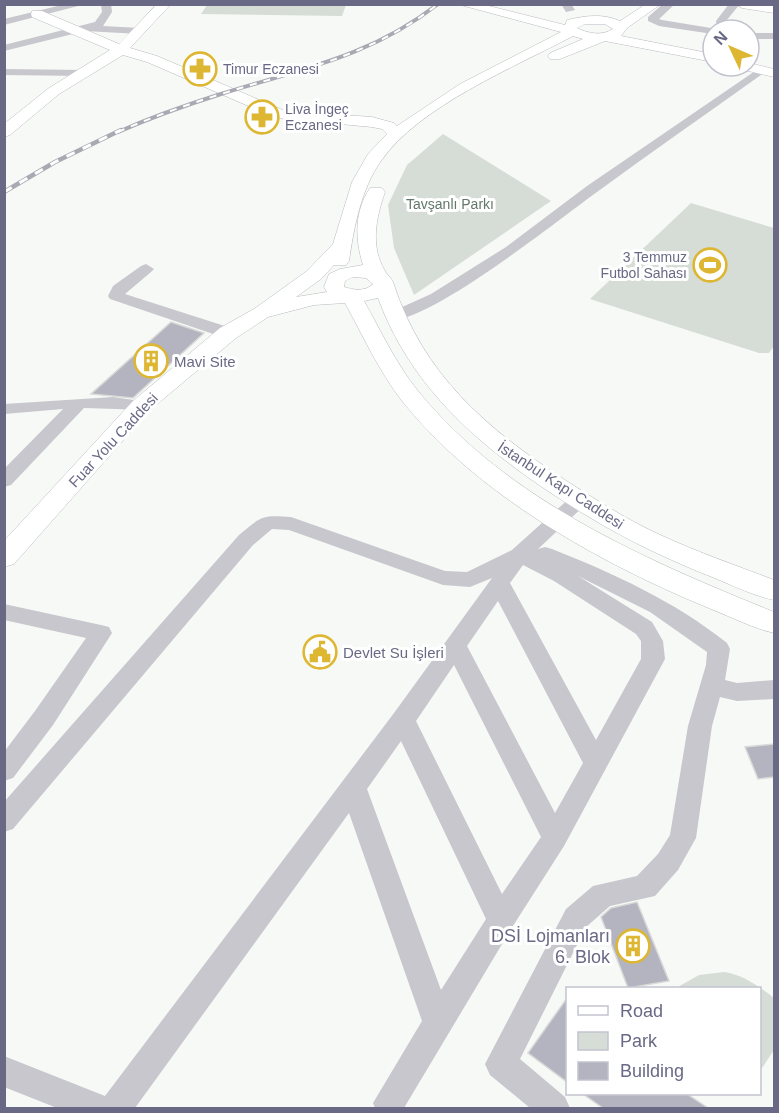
<svg xmlns="http://www.w3.org/2000/svg" width="779" height="1113" viewBox="0 0 779 1113" font-family="Arial,sans-serif">
	<style>
		.green { fill: #d5ddd6 }
		.building { fill: #b3b4bf; stroke: #d9dad8; stroke-width: 1.5 }
		.lines { fill: none; stroke-linecap: round; stroke-linejoin: round }
		.major-casing { stroke: #babac1; stroke-width: 1 }
		.minor { fill: #c7c7cd; fill-rule: evenodd }
		.major { fill: #fff; fill-rule: evenodd }
		.rail-far1-casing { stroke: #a9a9b3; stroke-width: 4 }
		.rail-casing { stroke: #a9a9b3; stroke-width: 4.5 }
		.rail-far1 { stroke: #fff; stroke-width: 2; stroke-dasharray: 7; stroke-linecap: butt }
		.rail { stroke: #fff; stroke-width: 3; stroke-dasharray: 9; stroke-linecap: butt }
		.labels { text-anchor: middle; dominant-baseline: central; stroke-width: 6; stroke-linejoin: round; paint-order: stroke }
		.far-poi-label { font-size: 14px; fill: #696986; stroke: #fff; text-anchor: start }
		.far-park-label { font-size: 14px; fill: #63786a; stroke: #fff }
		.poi-label { font-size: 15px; fill: #696986; stroke: #fff; text-anchor: start }
		.street-label { font-size: 15px; fill: #696986; stroke: #fff }
		.near-poi-label { font-size: 18px; fill: #696986; stroke: #fff; text-anchor: end }
	</style>
	<rect width="100%" height="100%" fill="#f7f9f6"/>
	<g class="green">
		<path d="M207 5V4L346 5 342 16 201 14Z"/>
		<path d="M443 134 551 201 414 295 394 248 388 205 407 165Z"/>
		<path d="M691 203 774 228V346L769 353H759L590 299Z"/>
		<path d="M724 972C744 975 758 986 774 998V1050L760 1071V988H676L699 975Z"/>
	</g>
	<g class="building">
		<path d="M171 322 204 333 133 398 91 394Z"/>
		<path d="M774 744V777L758 779 745 747Z"/>
		<path d="M637 902 669 981 628 988 601 917 611 908Z"/>
		<path d="M567 998V1082L528 1053Z"/>
		<path d="M583 1094H687L708 1108H603Z"/>
	</g>
	<g class="lines">
		<g class="major-casing">
			<g id="major">
				<path d="M157 4H171L130 48 157 56 285 111 372 117 394 123 397 126 460 84 561 32 457 4H481L565 25 567 20C585 16 602 13 620 21L646 4H661L627 28 621 36 713 54V62L605 41 560 59H550L548 56 550 53 583 39 573 36C515 67 419 106 381 161 361 189 354 227 349 261L346 265H334L321 279 296 297 327 292 324 287 329 274 340 269 363 265C355 239 354 212 370 188H382L385 192C376 218 370 246 385 271 387 275 391 277 393 282 423 375 486 428 565 480 595 499 624 518 656 533 694 551 735 565 774 580V600C750 595 726 582 702 573 641 548 597 524 542 487 470 438 409 382 378 298L364 301C381 331 396 364 418 391 508 501 646 560 774 612V633C753 628 731 617 711 609 601 564 477 495 402 401 379 371 363 336 345 303L314 305 268 317 236 338 149 411 14 564 4 567V541L133 401 220 328 254 309 307 271 333 244 352 182 368 154 387 134 382 129 372 127 276 118 147 62 123 55 59 94 10 135 4 137V124L49 88 110 50 32 17 31 14 32 11H42L119 44ZM585 24H605L613 29C602 36 589 34 577 28ZM353 277 366 278 373 284C365 292 354 290 344 287L345 281Z"/>
				<path d="M736 4 774 5V13L742 8Z"/>
				<path d="M749 63 774 69V77L740 69 738 66H749Z"/>
			</g>
		</g>
		<g class="minor">
			<path d="M66 4H86L4 25V19Z"/>
			<path d="M101 4H111L112 12 103 26 140 28 145 31 140 34 85 31 4 51V45L95 22 102 12Z"/>
			<path d="M561 4H571L575 10 566 12Z"/>
			<path d="M663 4H675L659 19 662 20 717 29 716 21 729 4H740L726 21 727 30H713V34L659 26 648 21V17Z"/>
			<rect x="749" y="33" width="25" height="6"/>
			<path d="M761 67 767 70 765 72C709 112 653 151 597 192 565 215 423 328 389 319L387 316 389 313 431 294 506 247 587 186Z"/>
			<path d="M4 69 83 70 89 73 83 76 4 75Z"/>
			<path d="M146 264 154 269 151 272 125 294 234 329 236 333 234 337H222L110 299 108 296 113 286 141 266Z"/>
			<path d="M113 397 147 402 150 406 147 410 84 408 11 485 4 487V469L63 409 4 414V404Z"/>
			<path d="M579 494 586 496 589 500 586 504 538 549 545 547 552 549C615 574 674 601 727 643L730 649 725 680 737 683 774 680V699L737 701 720 697 712 726 696 838 678 870 655 896 610 906 586 927 520 1059 565 1097 570 1108H530L490 1075 485 1064 566 909 593 886 637 876 658 854 670 835 688 726 706 665 707 652 650 612 578 576 652 622 663 641 665 659 564 846 511 929 404 1108H375L373 1103 422 1021 349 813 135 1108H57L4 1087V1056L105 1096 394 713 492 578 470 587 443 585 289 530 272 529 253 545 13 829 4 832V802L239 535C262 516 261 515 291 517L445 571 467 572 512 550 572 496ZM523 565 554 581 636 634 641 641V659L596 740 510 583ZM498 601 583 763 555 813 467 646ZM454 665 541 837 502 894 416 721ZM401 741 486 919 441 990 367 789Z"/>
			<path d="M4 604 101 625 109 627 112 633 53 725 13 778 4 781V752L35 711 86 638 4 620Z"/>
		</g>
		<use href="#major" class="major"/>
		<g class="rail-far1-casing">
			<path id="rail-far1" d="M118 132C152 117 186 105 221 94 301 69 370 57 438 4"/>
		</g>
		<g class="rail-casing">
			<path id="rail" d="M4 192 55 162 121 130"/>
		</g>
		<use href="#rail-far1" class="rail-far1"/>
		<use href="#rail" class="rail"/>
	</g>
	<defs>
		<g id="pharmacy-ring" transform="scale(1.725)"><circle r="9.5" fill="#fff" stroke="#ddb632" stroke-width="1.5"/><path d="M-2-6h4v4h4v4h-4v4h-4v-4h-4v-4h4Z" fill="#ddb632"/></g>
		<g id="stadium-ring" transform="scale(1.725)"><circle r="9.5" fill="#fff" stroke="#ddb632" stroke-width="1.5"/><path d="M0-5a6.5 5 0 1 0 0 10a6.5 5 0 1 0 0-10ZM-3.5-1.8h7v3.6h-7Z" fill="#ddb632"/></g>
		<g id="building-ring" transform="scale(1.725)"><circle r="9.5" fill="#fff" stroke="#ddb632" stroke-width="1.5"/><path d="M-4-6H4V6H1V3H-1V6H-4ZM-2.5-4.3h1.7v1.8h-1.7ZM.8-4.3h1.7v1.8H.8ZM-2.5-1h1.7V.8h-1.7ZM.8-1h1.7V.8H.8Z" fill="#ddb632"/></g>
		<g id="civic-ring" transform="scale(1.725)"><circle r="9.5" fill="#fff" stroke="#ddb632" stroke-width="1.5"/><path d="M-.6-6.5H3V-4.5H.6V-3L4-1V1h2V6H-6V1h2V-1L-.6-3ZM-1.2 2.5V6h2.4V2.5Z" fill="#ddb632"/></g>
	</defs>
	<g fill-rule="evenodd">
		<use href="#pharmacy-ring" x="200" y="69"/>
		<use href="#pharmacy-ring" x="262" y="117"/>
		<use href="#stadium-ring" x="710" y="265"/>
		<use href="#building-ring" x="151" y="361"/>
		<use href="#civic-ring" x="320" y="652"/>
		<use href="#building-ring" x="633" y="946"/>
	</g>
	<g class="labels">
		<g class="far-poi-label">
			<text x="223" y="69">Timur Eczanesi</text>
			<text x="285" y="109">Liva İngeç<tspan x="285" dy="16">Eczanesi</tspan></text>
			<text x="687" y="257" text-anchor="end">3 Temmuz<tspan x="687" dy="16">Futbol Sahası</tspan></text>
		</g>
		<g class="far-park-label">
			<text x="450" y="204">Tavşanlı Parkı</text>
		</g>
		<g class="poi-label">
			<text x="174" y="361">Mavi Site</text>
			<text x="343" y="652">Devlet Su İşleri</text>
		</g>
		<g class="street-label">
			<text transform="translate(113 440) rotate(-47)">Fuar Yolu Caddesi</text>
			<text transform="translate(561 485) rotate(33)">İstanbul Kapı Caddesi</text>
		</g>
		<g class="near-poi-label">
			<text x="610" y="936">DSİ Lojmanları<tspan x="610" dy="21">6. Blok</tspan></text>
		</g>
	</g>
	<rect width="779" height="1113" fill="none" stroke="#696986" stroke-width="12"/>
	<rect x="566" y="987" width="195" height="108" fill="#ffffff" stroke="#c3c3cf" stroke-width="1.5"/>
	<rect x="578" y="1006" width="30" height="9" fill="#ffffff" stroke="#c3c3cf" stroke-width="1.5"/>
	<text x="620" y="1017" font-size="18" fill="#696986">Road</text>
	<rect x="578" y="1032" width="30" height="18" fill="#d5ddd6" stroke="#c3c3cf" stroke-width="1.5"/>
	<text x="620" y="1047" font-size="18" fill="#696986">Park</text>
	<rect x="578" y="1062" width="30" height="18" fill="#b3b4bf" stroke="#c3c3cf" stroke-width="1.5"/>
	<text x="620" y="1077" font-size="18" fill="#696986">Building</text>
	<g transform="translate(731 48) rotate(314)"><circle r="28" fill="#ffffff" stroke="#c3c3cf" stroke-width="1.5"/>
	<path d="M0-4.5L10 22L0 15L-10 22Z" fill="#ddb632"/>
	<text y="-9" font-size="16" font-weight="bold" text-anchor="middle" fill="#696986">N</text>
	</g>
</svg>
